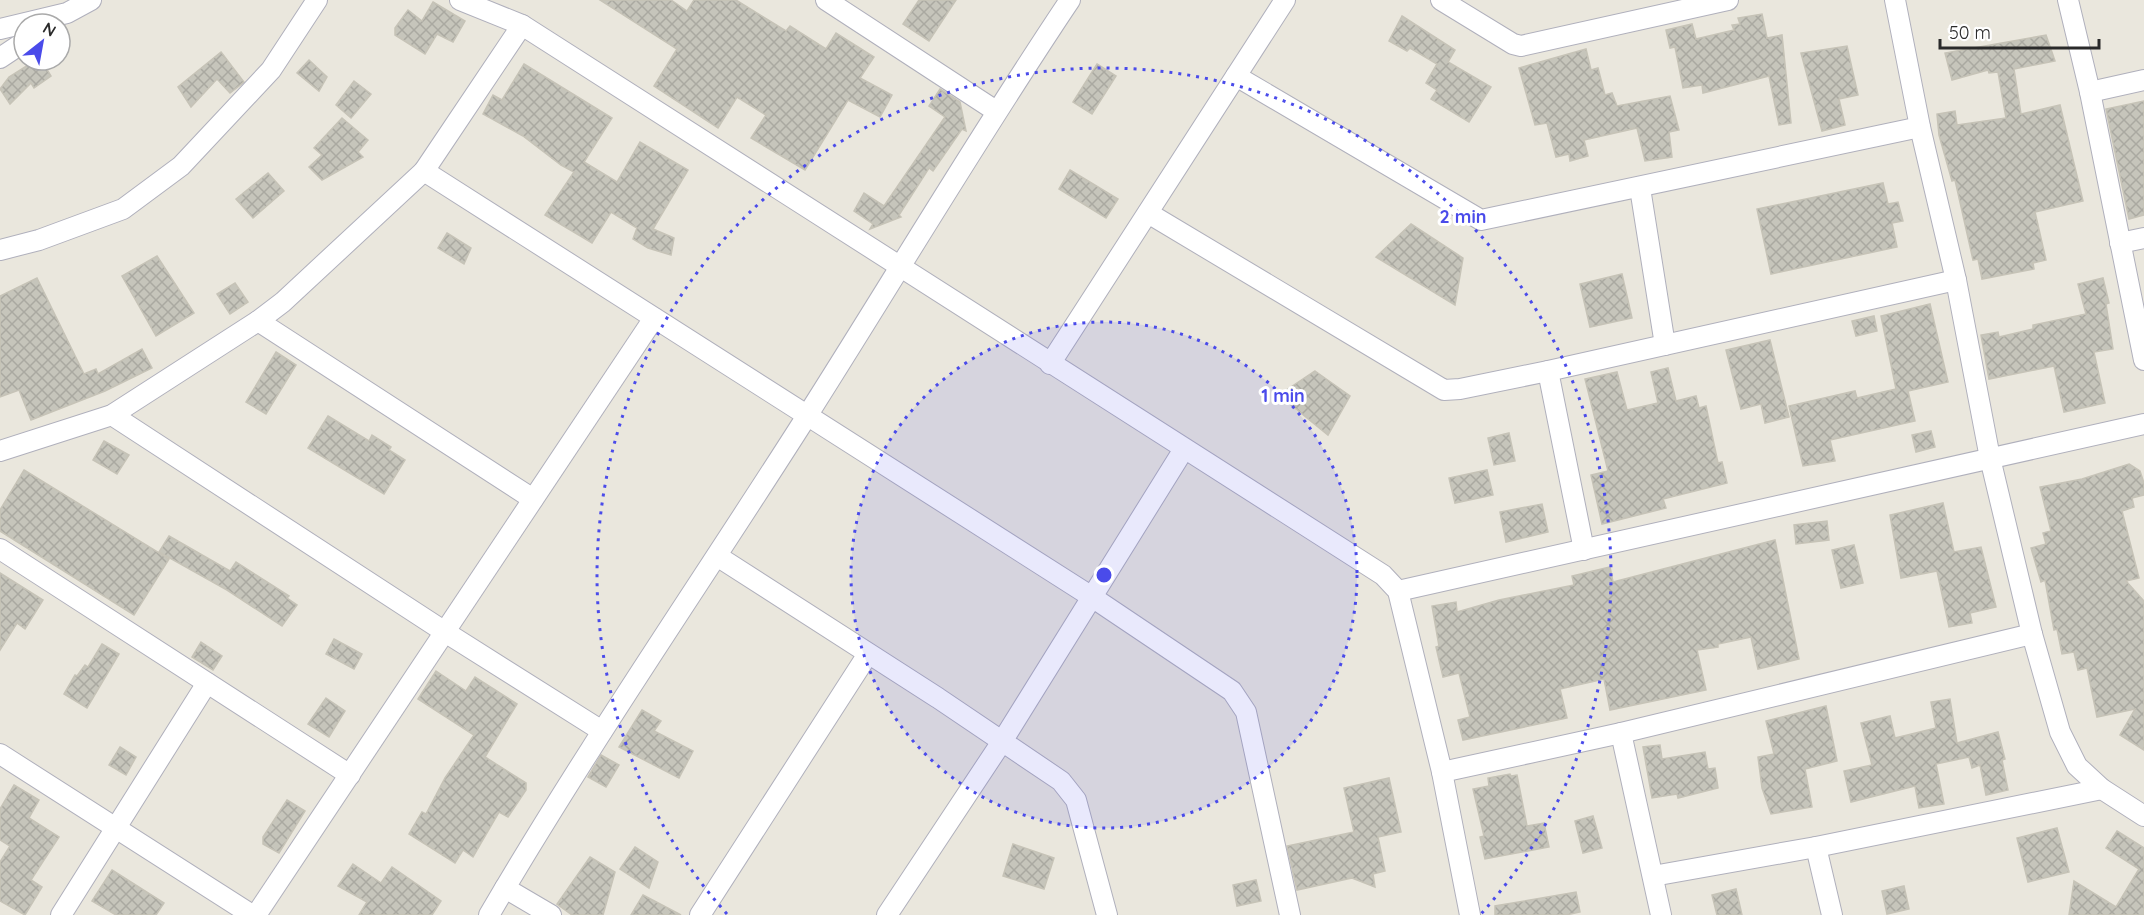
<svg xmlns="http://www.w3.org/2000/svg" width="2144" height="915" viewBox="0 0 2144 915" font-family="Quicksand,sans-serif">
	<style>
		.building { fill: url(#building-cross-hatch); stroke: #c6c3b7; stroke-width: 1.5 }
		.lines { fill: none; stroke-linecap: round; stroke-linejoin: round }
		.street-casing { stroke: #b0b0bc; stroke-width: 22 }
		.street { stroke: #fff; stroke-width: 20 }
		.ring { fill: none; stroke: #4a4bea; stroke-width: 3; stroke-dasharray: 3 6 }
		.centre { fill: #4a4bea; stroke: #fff; stroke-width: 3 }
		.ring-label { font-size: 18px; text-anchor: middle; font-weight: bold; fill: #4a4bea; stroke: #fff; stroke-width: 6; stroke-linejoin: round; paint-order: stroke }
	</style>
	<defs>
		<pattern id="building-cross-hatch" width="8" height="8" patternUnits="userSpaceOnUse" patternTransform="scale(1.5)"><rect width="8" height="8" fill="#c6c5bb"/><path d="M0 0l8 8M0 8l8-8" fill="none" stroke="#aaa9a1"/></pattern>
	</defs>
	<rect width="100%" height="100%" fill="#eae7dd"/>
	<g class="building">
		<path d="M600 0H671L687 11 694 0H736L786 31 790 26 826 49 836 33 874 57 860 78 892 95 880 117 848 100 805 170 751 138 766 115 737 97 718 128 654 86 677 49Z"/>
		<path d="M919 0H956L929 41 903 24Z"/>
		<path d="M433 2 465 21 453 42 437 34 425 54 395 35V28L408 10 422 21Z"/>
		<path d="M1762 14 1767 38 1782 35 1791 123 1779 125 1769 76 1703 93 1702 85 1683 88 1675 47 1670 48 1666 30 1692 24 1696 39 1734 30 1732 25 1740 24 1738 18Z"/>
		<path d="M1402 16 1455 50 1448 62 1491 87 1469 122 1431 99 1437 90 1426 83 1437 64 1410 48 1407 51 1389 41Z"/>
		<path d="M2046 35 2055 61 2014 69 2021 114 2060 105 2083 201 2035 212 2046 260 2033 263 2034 269 1982 279 1978 259 1973 260 1955 180 1952 181 1939 135 1937 114 1955 111 1957 125 2006 118 1998 72 1989 73 1988 70 1952 80 1945 53Z"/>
		<path d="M1847 46 1858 95 1839 99 1845 125 1822 131 1801 53Z"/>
		<path d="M1586 49 1591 70 1598 68 1605 95 1612 93 1617 106 1670 96 1679 130 1669 132 1672 157 1645 161 1637 128 1584 140 1588 156 1570 161 1569 154 1556 157 1547 123 1535 125 1519 68Z"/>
		<path d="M221 52 244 82 230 93 217 79 191 107 178 87Z"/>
		<path d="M36 60H54L46 68 51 76 34 88 31 83 10 104 0 89 9 77Z"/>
		<path d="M309 60 327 77 319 91 297 73Z"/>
		<path d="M524 64 612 118 584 162 617 182 640 142 688 170 653 229 674 238 671 255 648 248 633 239 637 228 611 212 592 243 545 215 574 172 561 165 523 136 483 114 493 95 502 100Z"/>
		<path d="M1097 64 1116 76 1092 114 1073 102Z"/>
		<path d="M354 81 371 94 351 118 336 105Z"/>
		<path d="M940 89 960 102 966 131 962 129 933 171 929 168 899 215 901 217 870 229 873 224 854 211 864 193 884 206 945 117 929 106Z"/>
		<path d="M2144 101V215L2129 219 2106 109Z"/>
		<path d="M342 118 368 140 358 152 363 157 322 180 309 167 322 155 314 148Z"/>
		<path d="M1070 170 1118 199 1106 218 1059 189Z"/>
		<path d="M268 173 284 191 253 218 236 199Z"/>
		<path d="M1883 183 1888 204 1898 202 1903 221 1892 223 1897 247 1771 274 1757 209Z"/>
		<path d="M1411 224 1463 258 1455 305 1376 257Z"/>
		<path d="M447 233 471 248 464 264 438 248Z"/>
		<path d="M157 256 194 313 156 336 122 276Z"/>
		<path d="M1622 274 1632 318 1590 327 1580 284Z"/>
		<path d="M37 278 84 374 96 369 98 374 142 349 152 368 105 391 31 420 19 390 0 397V296Z"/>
		<path d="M2103 278 2109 303 2106 304 2113 349 2094 352 2105 403 2064 412 2054 366 1989 379 1981 335 1998 332 1999 337 2033 329V325L2086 314 2078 284Z"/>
		<path d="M235 283 248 302 230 314 217 294Z"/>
		<path d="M1930 304 1948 382 1908 391 1915 421 1830 440 1835 461 1803 466 1789 406 1855 391 1857 398 1896 389 1881 316Z"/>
		<path d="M1874 316 1877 331 1856 336 1852 321Z"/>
		<path d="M1770 340 1789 417 1765 423 1761 404 1741 409 1726 350Z"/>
		<path d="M276 352 296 365 266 414 246 402Z"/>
		<path d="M1668 368 1676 401 1696 396 1699 408 1706 406 1718 463 1722 462 1727 483 1663 499 1666 508 1602 524 1591 475 1608 471 1585 379 1617 372 1627 410 1658 403 1651 372Z"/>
		<path d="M1315 371 1350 396 1328 435 1279 395Z"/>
		<path d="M328 416 369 441 372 435 391 447 389 450 405 460 384 494 308 448Z"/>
		<path d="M1931 431 1935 447 1916 452 1912 435Z"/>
		<path d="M1509 433 1515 461 1494 465 1488 438Z"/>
		<path d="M104 441 129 455 117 474 93 460Z"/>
		<path d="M2129 464 2140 471 2144 483V495L2132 498 2134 507 2122 511 2139 578 2126 581 2144 601V750L2120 735 2135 709 2097 717 2087 668 2078 670 2074 652 2062 654 2057 629 2054 630 2045 580 2041 582 2031 548 2046 544 2043 533 2051 531 2040 487 2082 479Z"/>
		<path d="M24 470 169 559 134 615 0 531V510Z"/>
		<path d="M1487 470 1493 495 1455 503 1449 478Z"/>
		<path d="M1943 503 1954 552 1981 547 1996 607 1970 613 1972 623 1949 627 1937 571 1901 578 1890 515Z"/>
		<path d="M1542 504 1548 532 1506 542 1500 512Z"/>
		<path d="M1827 521 1829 540 1796 544 1794 525Z"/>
		<path d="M169 536 230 571 236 562 289 596 287 598 297 605 282 626 227 590 159 552Z"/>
		<path d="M1775 540 1799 659 1758 669 1751 637 1718 644V647L1697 650 1706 690 1610 710 1604 679 1560 689 1567 718 1463 740 1458 720 1470 717 1459 673 1443 677 1436 647 1439 646 1432 606 1456 602 1457 612 1499 600 1574 585 1572 576 1610 567 1613 582Z"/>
		<path d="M1854 545 1863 583 1841 588 1832 550Z"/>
		<path d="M0 573 43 600 25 629 17 623 0 650Z"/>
		<path d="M334 639 362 654 354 669 326 654Z"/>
		<path d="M201 642 222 656 213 670 192 657Z"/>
		<path d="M102 644 119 654 87 708 64 694 75 675 77 676 85 665 88 667Z"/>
		<path d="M436 671 466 691 475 677 517 704 485 757 526 783V790L508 817 499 812 473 857 463 850 455 863 409 834 422 812 426 814 445 778 474 735 418 699Z"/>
		<path d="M326 698 345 711 329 737 308 724Z"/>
		<path d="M1950 699 1957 743 1998 732 2005 759 2002 760 2008 790 1986 795 1980 765 1972 768 1969 757 1936 764 1944 804 1919 808 1915 786 1851 802 1844 771 1872 765 1861 723 1890 716 1895 738 1936 728 1931 702Z"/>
		<path d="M1826 706 1837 761 1805 769 1812 807 1771 814 1762 788 1758 757 1774 754 1766 721Z"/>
		<path d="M642 710 661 721 654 731 693 751 679 778 619 747Z"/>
		<path d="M1660 745 1662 759 1705 752 1708 769 1715 768 1718 788 1678 798 1677 794 1652 798 1643 747Z"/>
		<path d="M120 747 136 757 126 775 109 765Z"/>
		<path d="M601 755 619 765 606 787 588 777Z"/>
		<path d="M1510 774 1511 776 1517 775 1527 826 1544 823 1549 847 1485 859 1480 837 1484 836 1473 789 1489 786 1488 778Z"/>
		<path d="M1389 778 1401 832 1378 837 1385 871 1373 874 1375 887 1352 878 1297 890 1287 846 1354 832 1344 788Z"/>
		<path d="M14 785 39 800 29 818 59 837 31 880 42 887 25 915 0 901V862L10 846 0 840V809Z"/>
		<path d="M287 800 305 811 279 853 263 844V837Z"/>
		<path d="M1593 816 1602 848 1583 853 1575 821Z"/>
		<path d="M2057 828 2069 872 2028 882 2017 838Z"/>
		<path d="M2117 831 2144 848V915H2069L2074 881 2116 907 2139 869 2106 848Z"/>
		<path d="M1013 844 1054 858 1044 889 1003 876Z"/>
		<path d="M635 847 658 862 649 888 620 869Z"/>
		<path d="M590 857 615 872 603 915H572L557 904Z"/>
		<path d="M353 864 381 883 392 867 441 901 432 915H359L367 902 338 886Z"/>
		<path d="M112 870 164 903 156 915H116L92 901Z"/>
		<path d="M1256 880 1261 901 1237 906 1233 885Z"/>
		<path d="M1904 886 1909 909 1887 914 1882 891Z"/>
		<path d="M1736 889 1742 915H1717L1712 895Z"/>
		<path d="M1576 892 1580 912 1566 915H1495V906Z"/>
		<path d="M643 895 681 915H631Z"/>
	</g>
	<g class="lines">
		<g class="street-casing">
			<g id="street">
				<path d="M460 0 522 25 1383 575 1398 591 1442 772 1470 915"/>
				<path d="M826 0 996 111"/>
				<path d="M1441 0 1513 44 1521 46 1728 0"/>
				<path d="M1895 0 1920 127 1956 280 1990 458 2032 634 2060 732 2077 766 2102 789 2144 816"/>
				<path d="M2068 0 2090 92 2144 360"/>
				<path d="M0 29 67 13 91 0"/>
				<path d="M0 58 24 42"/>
				<path d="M1236 76 1481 220 1920 127"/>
				<path d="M2090 92 2144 80"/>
				<path d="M424 171 1092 597 1232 691 1246 712 1290 915"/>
				<path d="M1640 188 1665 345"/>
				<path d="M1148 213 1444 390 1460 389 1548 371 1956 280"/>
				<path d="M2120 243 2144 238"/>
				<path d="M0 250 39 240 123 209 181 166 271 70 317 0"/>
				<path d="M258 321 533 499"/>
				<path d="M1050 364 1285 0"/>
				<path d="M1548 371 1584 550"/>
				<path d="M112 415 445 632 602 731"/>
				<path d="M0 451 112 415 258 321 283 302 424 171 522 25"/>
				<path d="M0 549 350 775"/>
				<path d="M717 556 938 698 1061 781 1076 800 1107 915"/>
				<path d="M1398 591 2144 424"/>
				<path d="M1621 733 1661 915"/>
				<path d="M0 754 252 915"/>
				<path d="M1442 772 1621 733 2032 634"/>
				<path d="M1816 847 1832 915"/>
				<path d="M1653 876 1816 847 2102 789"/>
				<path d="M505 888 551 915"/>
				<path d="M61 915 207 683"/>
				<path d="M256 915 654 318"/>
				<path d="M489 915C588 746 700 584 805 419 894 279 978 137 1070 0"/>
				<path d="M700 915 868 654"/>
				<path d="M887 915 1003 740 1184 449"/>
			</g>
		</g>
		<use href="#street" class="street"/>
	</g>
	<circle cx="1104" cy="575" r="253" fill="#4a4bea" fill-opacity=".12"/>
	<g class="ring">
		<circle cx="1104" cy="575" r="253"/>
		<path d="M727 914A507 507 0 1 1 1481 914"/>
	</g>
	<circle cx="1104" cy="575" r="9" class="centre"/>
	<g class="ring-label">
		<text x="1463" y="223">2 min</text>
		<text x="1283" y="402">1 min</text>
	</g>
	<g transform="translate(42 42) rotate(31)"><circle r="28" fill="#ffffff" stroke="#aaaaaa" stroke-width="1.5"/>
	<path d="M0-4.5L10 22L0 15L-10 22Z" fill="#4a4bea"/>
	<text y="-9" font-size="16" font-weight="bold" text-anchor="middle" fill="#2a2a2a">N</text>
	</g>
	<path d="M1940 39v9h159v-9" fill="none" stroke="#2a2a2a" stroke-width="3"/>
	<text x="1949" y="39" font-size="18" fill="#2a2a2a" stroke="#ffffff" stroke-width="4.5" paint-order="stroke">50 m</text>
</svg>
